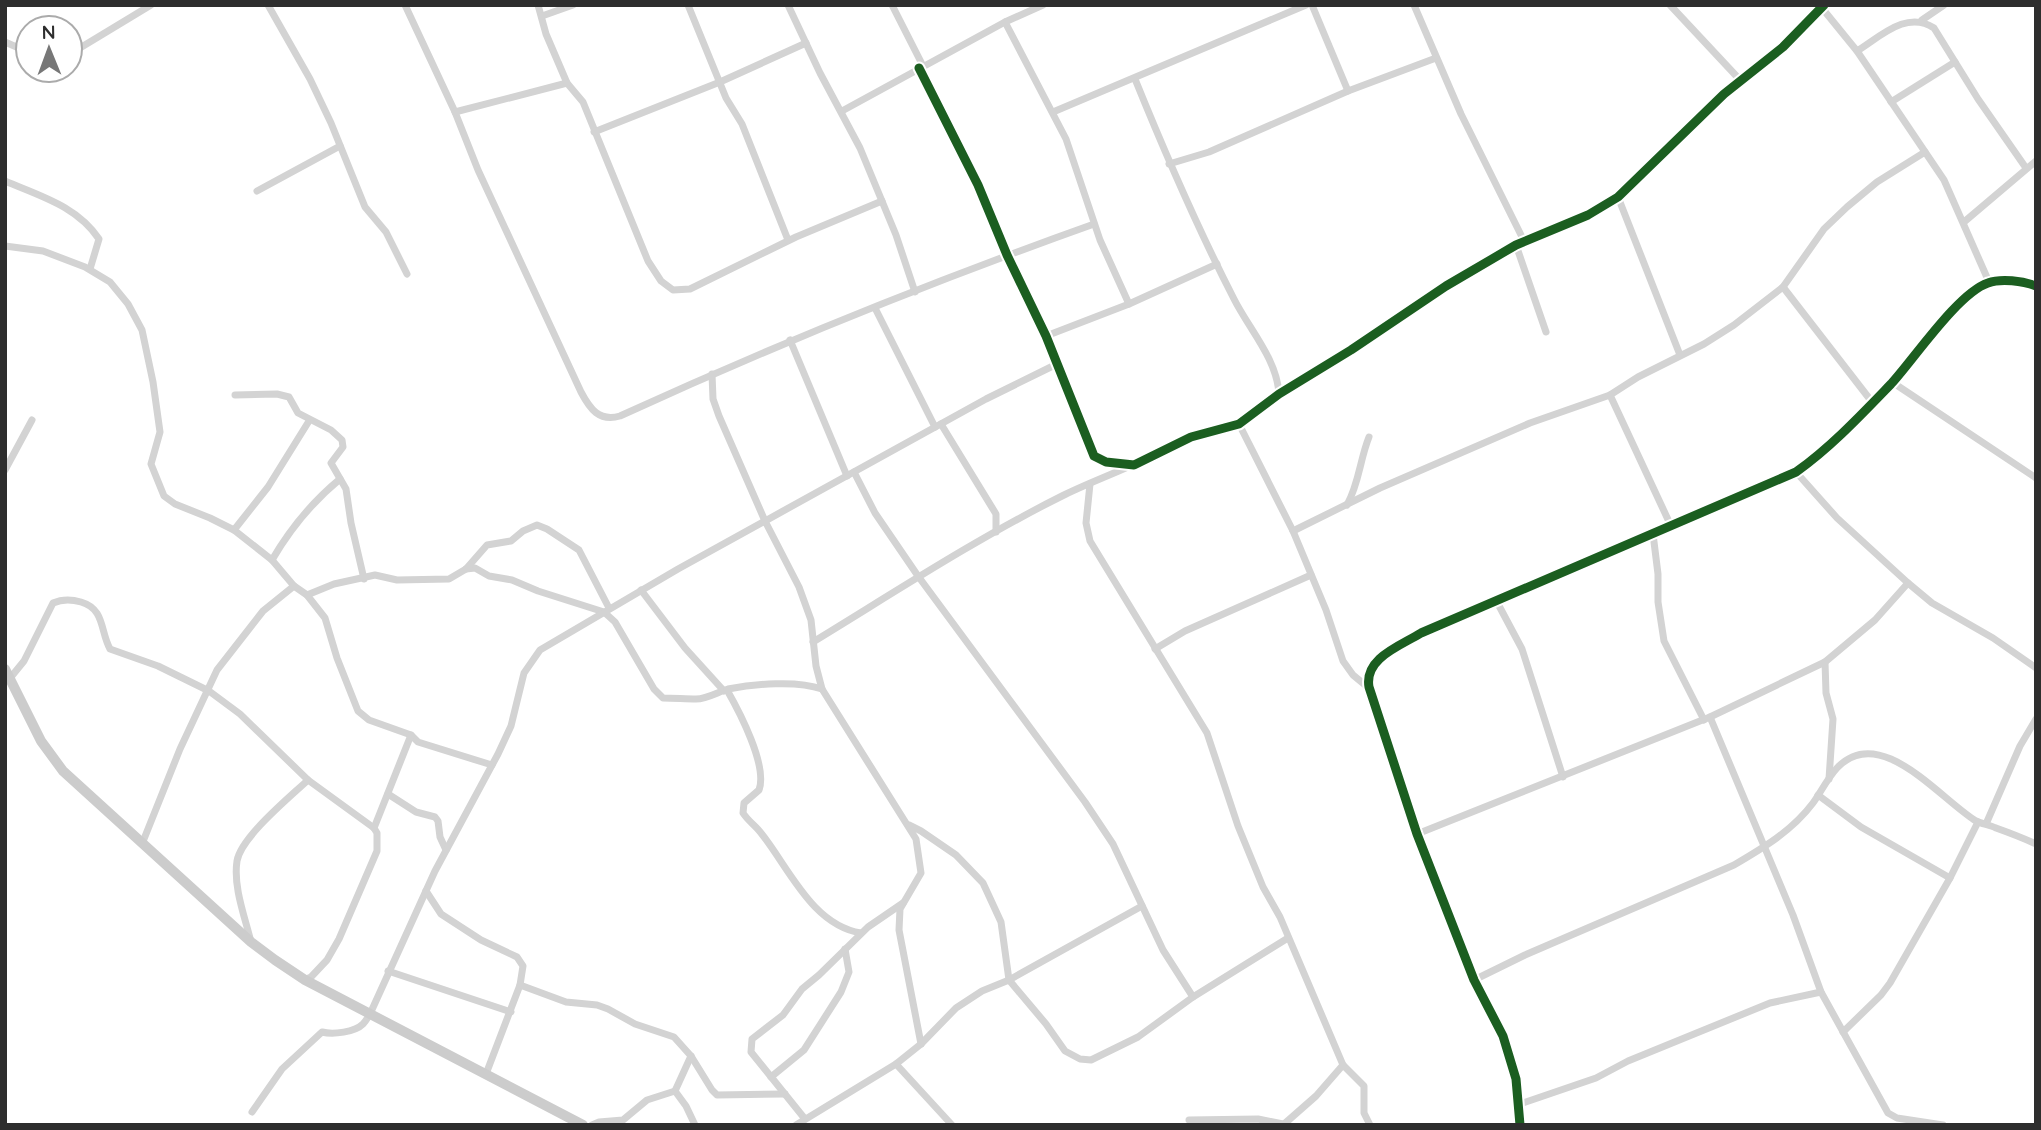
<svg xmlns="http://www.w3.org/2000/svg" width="2041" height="1130" viewBox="0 0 2041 1130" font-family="Quicksand,sans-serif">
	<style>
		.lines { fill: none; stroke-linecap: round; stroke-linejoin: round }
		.street { stroke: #d3d3d3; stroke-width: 7 }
		.secondary { stroke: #ccc; stroke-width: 10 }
		.cycleway-casing { stroke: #fff; stroke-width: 13 }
		.cycleway { stroke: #1b5e20; stroke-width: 9 }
	</style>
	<rect width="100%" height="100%" fill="#fff"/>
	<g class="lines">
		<g class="street">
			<path d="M268 5 310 79 331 123 365 207 386 232 407 274"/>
			<path d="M405 5 455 112 478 170 581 392C590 409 599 422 620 416 775 345 934 281 1094 224"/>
			<path d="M538 5 546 34 567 83 583 102 648 261 661 281 673 290 690 289 796 237 882 201"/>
			<path d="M688 5 726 98 742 124 788 240"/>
			<path d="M788 5 820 73 860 148 896 235 915 292"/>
			<path d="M892 5 923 66"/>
			<path d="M1312 5 1348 91"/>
			<path d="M1414 5 1461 114 1524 241"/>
			<path d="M1670 5 1741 81"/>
			<path d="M1822 8 1857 51 1944 180 1989 282"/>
			<path d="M542 16 573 5"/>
			<path d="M1922 20 1944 5"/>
			<path d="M1005 22 1066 139 1100 240 1129 304"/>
			<path d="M5 42 28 52"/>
			<path d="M1857 51C1881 36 1907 10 1934 28L1978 99 2026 168"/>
			<path d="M70 54 151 5"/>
			<path d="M919 68 978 185 1007 255 1046 336 1094 456 1106 462 1134 465 1191 437 1239 424 1279 394 1351 350 1446 286 1516 245 1588 215 1618 197 1724 94 1783 47 1824 5"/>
			<path d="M1135 79C1165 153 1197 227 1234 299 1249 329 1277 359 1279 394"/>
			<path d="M1891 102 1955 62"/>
			<path d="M842 111 1005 22 1043 5"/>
			<path d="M455 112 567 83"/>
			<path d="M1053 112 1306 5"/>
			<path d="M594 132 720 82 806 43"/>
			<path d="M1169 164 1209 152 1348 91 1436 58"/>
			<path d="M5 181C40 196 77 206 99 239L90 269"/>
			<path d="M257 191 340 146"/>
			<path d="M1618 197 1680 355"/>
			<path d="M1964 222 2036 161"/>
			<path d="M1516 245 1546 332"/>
			<path d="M5 246 43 251 85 267 110 282 128 304 142 330 153 382 160 432 151 464 164 496 175 504 210 518 234 530 272 560 294 586 307 595 325 618 337 658 358 711 369 720 411 735 418 742 492 765"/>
			<path d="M1783 287 1872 402"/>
			<path d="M875 308 935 427"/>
			<path d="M1046 336 1129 304 1217 264"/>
			<path d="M790 340 847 476"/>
			<path d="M712 374 713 399 719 416 765 521 799 587 811 620 816 666 822 689 916 839 921 873 900 909 899 930 921 1044"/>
			<path d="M1892 382 2036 478"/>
			<path d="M235 395 277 394 289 397 298 413 331 430 342 440 343 447 331 463 346 489 351 523 364 579"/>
			<path d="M1610 395 1671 526"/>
			<path d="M941 424 996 514V532"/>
			<path d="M1239 424 1293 531 1326 610 1343 661 1353 675 1370 689"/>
			<path d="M5 470 32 420"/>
			<path d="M854 472 875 513 918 576 1085 802 1113 844 1163 950 1193 997"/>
			<path d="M1796 472 1837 518 1908 583 1932 603 1993 638 2036 668"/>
			<path d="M1090 484 1086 523 1090 541 1207 733 1238 826 1263 887 1280 917 1343 1065 1364 1086V1113L1370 1125"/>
			<path d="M1347 505C1359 484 1360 459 1369 437"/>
			<path d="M234 530 268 487 309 421"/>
			<path d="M1293 531 1380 488 1530 423 1610 395 1638 377 1704 344 1734 325 1783 287 1824 229 1847 207 1877 182 1925 152"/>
			<path d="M1653 534 1658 574V602L1664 641 1704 720"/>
			<path d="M272 560C290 529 311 503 340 479"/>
			<path d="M466 569 475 568 489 576 512 580 538 591 604 612 615 622 654 689 663 698C674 698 686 699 696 699 707 699 718 692 728 689 754 684 797 680 822 689"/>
			<path d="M641 590 685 648 724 691"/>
			<path d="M307 595 334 584 375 575 397 580 449 579 466 569 487 545 511 541 523 531 537 525 547 529 579 550 609 608"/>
			<path d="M1497 602 1522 649 1563 777"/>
			<path d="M813 642C895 592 976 539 1062 496 1084 485 1108 476 1130 466"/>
			<path d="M1155 649 1185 631 1311 575"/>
			<path d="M1825 662 1826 693 1833 719 1829 779"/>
			<path d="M11 677 24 661 53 603C62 599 71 599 81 602 105 609 100 631 110 649L158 666 209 691 240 714 308 780 374 828 377 833V851L339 939 327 960 311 977 305 980"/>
			<path d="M727 690C739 711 768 766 759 790L744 803 743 813C748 821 756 826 761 833 789 868 812 925 861 933"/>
			<path d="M1710 717 1825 662 1875 620 1908 583"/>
			<path d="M388 794 416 812 435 817 438 821 440 837 446 850"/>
			<path d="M1818 795 1861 827 1950 878"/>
			<path d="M1986 824 2020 746 2036 719"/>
			<path d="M909 825 921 831 956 855 983 883 1001 922 1009 980 1046 1024 1065 1051 1080 1059 1091 1060 1138 1037 1193 997 1288 938"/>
			<path d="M374 828 411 735"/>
			<path d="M1417 834 1710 717 1793 915 1821 992 1888 1113 1897 1118 1943 1125"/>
			<path d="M142 844 180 749 217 670 263 611 294 586"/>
			<path d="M426 891 441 914 481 940 517 957 523 966 520 985 486 1074"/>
			<path d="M251 942C245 917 233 887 237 861 241 837 290 797 308 780"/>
			<path d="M388 971 511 1012"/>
			<path d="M1474 980 1525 955 1734 865C1763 848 1792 831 1813 803 1821 792 1827 779 1837 768 1880 722 1940 799 1976 821 1982 824 1990 825 1996 828 2010 833 2023 838 2036 844"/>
			<path d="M520 985 566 1002 597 1005 608 1009 635 1024 674 1037 691 1056 712 1090 717 1095 785 1094"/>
			<path d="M1843 1032 1881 995 1890 983 1950 878 1978 822"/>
			<path d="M896 1064 952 1125"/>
			<path d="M771 1077 804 1050 841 992 849 972 845 949"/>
			<path d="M675 1091 686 1106 695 1125"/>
			<path d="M1520 1104 1596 1078 1628 1061 1770 1003 1821 992"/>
			<path d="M252 1112 282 1069 322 1032C333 1035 355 1032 363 1024 366 1021 368 1017 370 1014L435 871 498 754 511 726 524 673 540 650 678 569 986 399 1057 364"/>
			<path d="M805 1119 751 1052 752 1039 783 1015 802 989 819 975 868 927 903 903"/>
			<path d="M1189 1120 1258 1119 1283 1124"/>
			<path d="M592 1125 599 1122 623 1120 647 1100 675 1091 691 1056"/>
			<path d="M796 1125 896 1064 921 1044 956 1008 982 991 1009 980 1142 906"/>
			<path d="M1283 1125 1316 1096 1343 1065"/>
		</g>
		<g class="secondary">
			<path d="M5 669 41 741 63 771 251 942 275 960 305 980 583 1125"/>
			<path d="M1520 1125 1516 1079 1503 1036 1474 980 1417 834 1369 687C1364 658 1400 646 1421 633L1796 472C1831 447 1861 415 1891 384 1914 359 1958 293 1988 283 2001 278 2023 281 2036 286"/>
		</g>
		<g class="cycleway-casing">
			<g id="cycleway">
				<path d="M919 68 978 185 1007 255 1046 336 1094 456 1106 462 1134 465 1191 437 1239 424 1279 394 1351 350 1446 286 1516 245 1588 215 1618 197 1724 94 1783 47 1824 5"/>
				<path d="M1520 1125 1516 1079 1503 1036 1474 980 1417 834 1369 687C1364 658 1400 646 1421 633L1796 472C1831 447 1861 415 1891 384 1914 359 1958 293 1988 283 2001 278 2023 281 2036 286"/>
			</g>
		</g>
		<use href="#cycleway" class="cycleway"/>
	</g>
	<rect width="2041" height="1130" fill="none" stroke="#2e2e2e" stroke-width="14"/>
	<g transform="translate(49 49) rotate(359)"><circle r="33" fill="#ffffff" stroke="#ababab" stroke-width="2"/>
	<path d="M0-5L12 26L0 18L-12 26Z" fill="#777777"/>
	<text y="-10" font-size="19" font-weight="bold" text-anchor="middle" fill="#2e2e2e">N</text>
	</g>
</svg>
